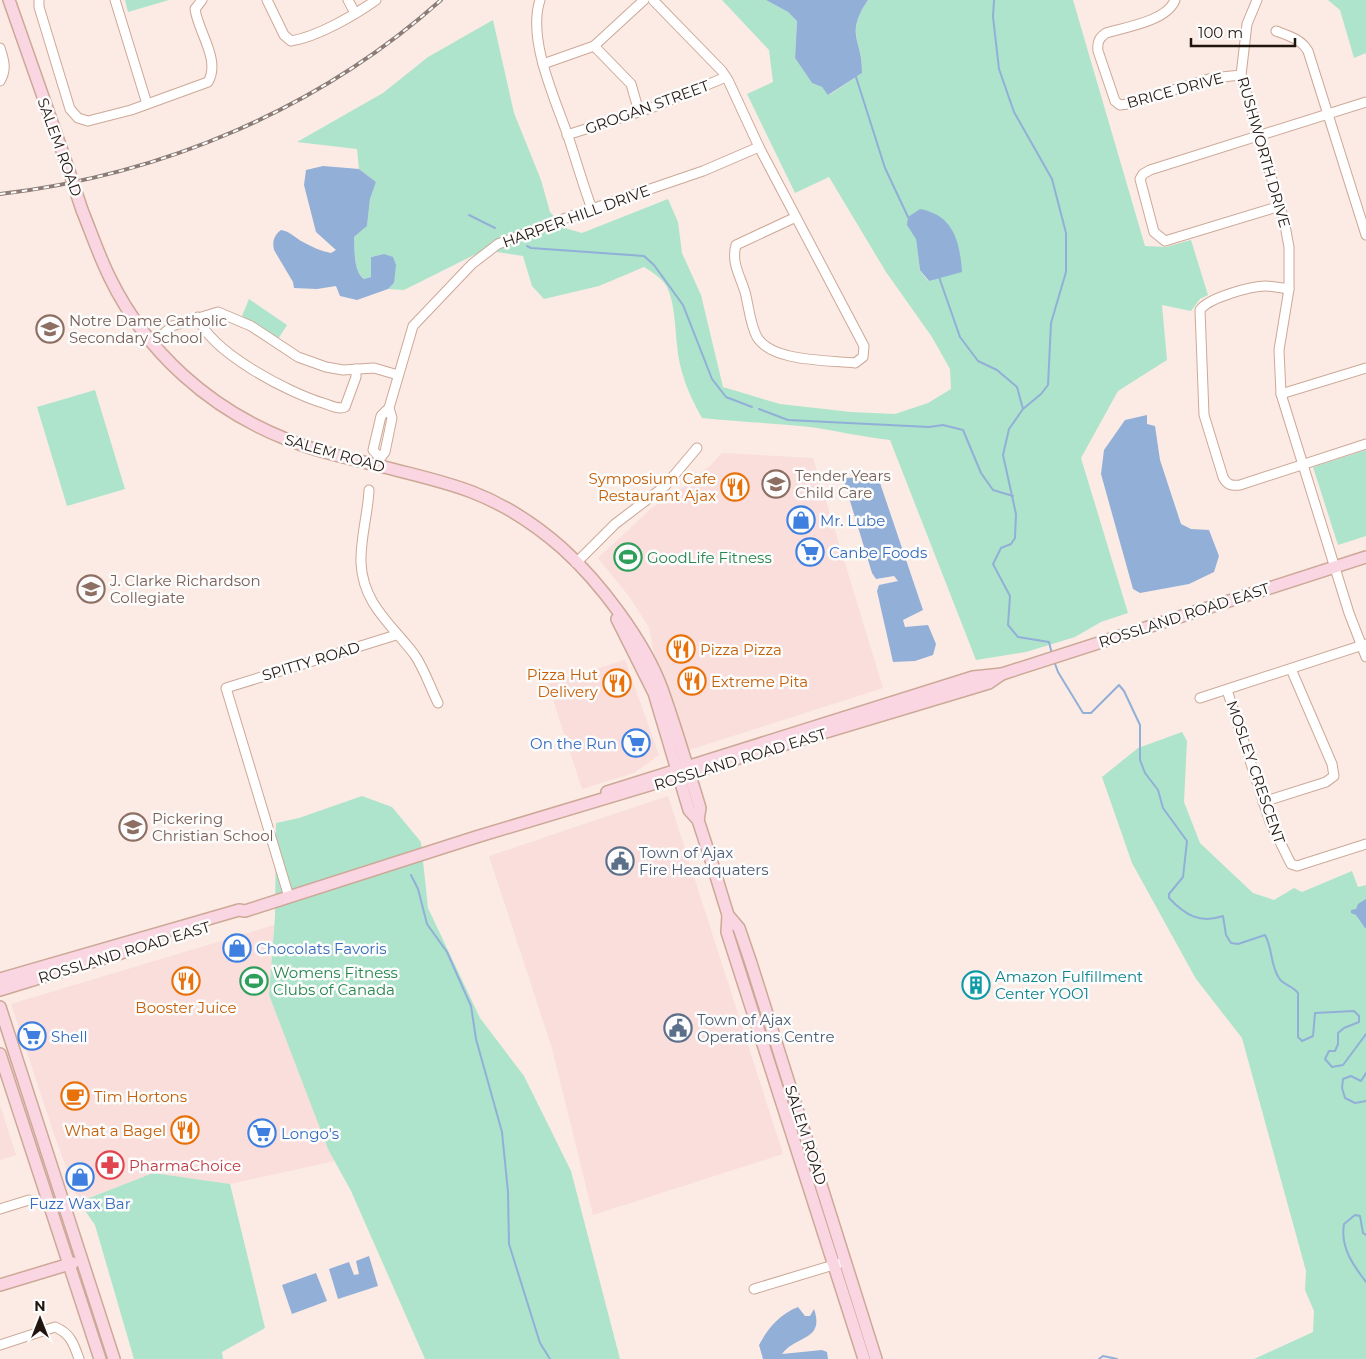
<svg xmlns="http://www.w3.org/2000/svg" width="1366" height="1359" viewBox="0 0 1366 1359" font-family="Montserrat,sans-serif">
	<style>
		.commercial { fill: #f9dedc }
		.green { fill: #aee4cb; fill-rule: evenodd }
		.water { fill: #92afd8 }
		.lines { fill: none; stroke-linecap: round; stroke-linejoin: round }
		.stream { stroke: #92afd8; stroke-width: 2 }
		.street-casing { stroke: #cda897; stroke-width: 11 }
		.secondary-casing { stroke: #cda897; stroke-width: 14 }
		.street { stroke: #fff; stroke-width: 9 }
		.secondary { stroke: #f9d6e2; stroke-width: 11 }
		.rail-casing { stroke: #8b7c76; stroke-width: 4 }
		.rail { stroke: #fcfcfc; stroke-width: 2; stroke-dasharray: 5.5; stroke-linecap: butt }
		.secondary-bridge-casing { stroke: #cda897; stroke-width: 14; stroke-linecap: butt }
		.secondary-bridge { stroke: #f9d6e2; stroke-width: 11 }
		.labels { text-anchor: middle; dominant-baseline: central; stroke-width: 5; stroke-linejoin: round; paint-order: stroke }
		.street-label { font-size: 15px; fill: #22150f; stroke: #fcfcfc }
		.education-label { font-size: 15px; fill: #785e54; stroke: #fcfcfc; text-anchor: start }
		.food-label { font-size: 15px; fill: #c56008; stroke: #fcfcfc; text-anchor: end }
		.shop-label { font-size: 15px; fill: #366cbe; stroke: #fcfcfc; text-anchor: start }
		.leisure-label { font-size: 15px; fill: #27864d; stroke: #fcfcfc; text-anchor: start }
		.service-label { font-size: 15px; fill: #4e5e75; stroke: #fcfcfc; text-anchor: start }
		.culture-label { font-size: 15px; fill: #0d838f; stroke: #fcfcfc; text-anchor: start }
		.health-label { font-size: 15px; fill: #be3a42; stroke: #fcfcfc; text-anchor: start }
	</style>
	<rect width="100%" height="100%" fill="#fbebe4"/>
	<g class="commercial">
		<path d="M722 453 813 458 883 688 689 750 655 661 649 627 628 595 598 558 653 507 681 489 711 465Z"/>
		<path d="M625 660 659 755 634 773 582 789 548 684Z"/>
		<path d="M668 796 783 1154 593 1215 552 1048 489 856Z"/>
		<path d="M274 925 269 995 335 1161 230 1184 153 1173 79 1202 55 1137 11 1004Z"/>
		<path d="M0 1105 16 1155 0 1160Z"/>
	</g>
	<g class="green">
		<path d="M125 0H169L128 12Z"/>
		<path d="M722 0H766L788 12 797 21 795 58 812 83 822 87 829 95 862 73C863 38 844 36 868 0H1073L1145 246 1166 247 1191 240 1208 295 1200 299 1191 311 1162 305 1167 360 1118 391 1081 458 1128 613 1101 622 1075 637 1026 652 976 660 890 440C863 437 837 431 810 427 774 423 738 422 702 418 689 395 679 371 677 345 675 327 675 304 667 287 662 278 652 272 644 267L599 286 544 299 532 286 523 256 484 250 404 290 388 289 394 283 384 254 371 257V277L364 279C353 270 355 250 354 237L367 226 370 199 376 182 359 169 357 149 297 142 383 93 428 57 493 20 514 113 541 180 550 212 565 228 582 233 668 199 678 222 682 253 701 295 723 387 780 404 851 412 895 414 928 403 951 389 950 369 932 337 886 272 829 177 795 193 747 94 773 82 769 50ZM916 239 939 277 928 281 920 270Z"/>
		<path d="M1328 0H1366V53L1354 58 1340 10Z"/>
		<path d="M249 299 287 325 278 339 242 316Z"/>
		<path d="M95 390 125 489 67 506 37 407Z"/>
		<path d="M1366 450V536L1338 545 1313 467Z"/>
		<path d="M1182 732 1187 741 1184 802 1200 843 1253 893 1274 900 1294 888 1302 892 1352 871 1358 887 1366 885V1359H1254L1313 1332 1314 1311 1305 1290 1306 1271 1242 1038 1196 979 1132 863 1102 777 1138 748Z"/>
		<path d="M362 796 392 807 421 842 428 908 480 1018 524 1076 571 1171 620 1359H425L351 1191 328 1149 269 995 275 916 276 823 299 818Z"/>
		<path d="M153 1173 230 1184 265 1328 222 1352 223 1359H134L95 1225 79 1202Z"/>
	</g>
	<g class="water">
		<path d="M766 0H868C844 36 863 38 862 73L828 95 822 87 812 83 795 58 797 21 788 12Z"/>
		<path d="M323 166 359 169 376 182 370 199 367 226 354 237C355 250 353 271 364 279L371 277V257L384 254 393 257 396 265 394 283 388 289 357 300 340 296 336 286 317 289 294 288 293 282 274 250C272 242 274 235 281 230 290 231 295 238 303 242 312 247 321 251 331 253L336 250 316 232 304 185 306 170Z"/>
		<path d="M920 209C953 215 960 241 962 272L929 281 920 270 916 239 907 225 908 217Z"/>
		<path d="M1147 415V424L1155 426 1160 460 1181 524 1191 529 1209 530 1219 556 1214 572 1189 584 1140 593 1133 589 1101 474 1104 450 1125 420Z"/>
		<path d="M878 477 923 610 903 620 905 627 928 625 936 644 933 655 915 661 893 662 877 591 879 585 898 581 894 576 876 579 872 573 843 478Z"/>
		<path d="M1366 899V928H1365L1356 915 1351 913V910L1356 909 1358 904Z"/>
		<path d="M369 1256 378 1286 338 1299 329 1269 349 1262 354 1275 359 1274 356 1261Z"/>
		<path d="M316 1273 327 1301 292 1314 282 1285Z"/>
		<path d="M798 1307 805 1316H810L814 1309C825 1341 796 1335 782 1354L822 1350 827 1352 828 1359H763L759 1345C768 1328 780 1314 798 1307Z"/>
	</g>
	<g class="lines">
		<g class="stream">
			<path d="M994 0 993 17 999 69 1014 112 1052 179 1066 233V272L1051 323 1048 385 1041 394 1023 409 1009 429 1003 455 1016 514 1015 538 1011 544 1001 548 993 564 1010 596 1008 625 1018 637 1049 642 1052 654"/>
			<path d="M856 77 885 168 908 217"/>
			<path d="M469 215 495 228"/>
			<path d="M527 246 531 248 644 256 654 265 683 305 712 379 726 397 752 407"/>
			<path d="M939 277 960 337 978 361 997 370 1017 387 1023 409"/>
			<path d="M759 409 788 420 929 427 943 425 963 430 981 473 993 490 1013 496"/>
			<path d="M1054 661 1058 672 1083 713H1091L1119 685 1124 691 1140 725V760L1145 773 1158 790 1163 808 1187 841 1183 877 1169 894V898C1185 915 1200 924 1223 916L1226 935 1231 943 1238 944 1265 935C1273 949 1270 965 1279 978 1283 985 1293 986 1298 993V1037L1302 1041 1313 1036 1315 1013 1354 1011 1359 1016V1022L1344 1028 1338 1033V1044L1335 1051H1329L1325 1059 1332 1067 1343 1065 1366 1034"/>
			<path d="M411 875 418 889 427 924 447 952 471 1006 476 1039 502 1132 508 1192 509 1244 540 1343 550 1359"/>
			<path d="M1366 1073 1361 1081 1351 1076 1343 1079 1342 1088 1345 1098 1355 1103 1366 1101"/>
			<path d="M1366 1235 1363 1233 1360 1216 1355 1215 1344 1224C1340 1247 1353 1265 1366 1282"/>
			<path d="M1099 1359 1103 1356 1117 1359"/>
		</g>
		<g class="street-casing">
			<g id="street">
				<path d="M39 0V7L70 109 78 118 88 121 131 110 208 82C221 60 198 32 195 9L202 0"/>
				<path d="M115 0 147 104"/>
				<path d="M267 0 284 35 291 41C317 37 355 15 376 0"/>
				<path d="M348 0 355 13"/>
				<path d="M540 0C527 39 555 99 568 136 576 160 583 185 592 209"/>
				<path d="M653 0 722 71 728 80 759 147 864 346 863 357 855 363C828 360 772 362 757 337 750 324 749 307 745 292 740 275 731 263 736 245L796 217"/>
				<path d="M1175 0C1167 21 1126 27 1106 33 1099 38 1097 42 1098 51L1115 101 1120 105 1128 104 1212 78 1241 75"/>
				<path d="M1257 0 1247 24 1241 75 1284 220 1289 247V289L1279 350 1281 394 1349 613 1366 657"/>
				<path d="M1276 31C1289 36 1301 39 1308 51L1366 235"/>
				<path d="M594 46 631 84 639 112"/>
				<path d="M0 48C4 60 7 70 0 81"/>
				<path d="M543 64 594 46 644 0"/>
				<path d="M567 135 651 108 726 77"/>
				<path d="M1280 206 1165 241 1154 232 1140 179 1143 174 1150 170 1366 102"/>
				<path d="M1289 289C1282 288 1273 286 1266 286 1251 286 1208 298 1200 310L1204 415 1223 477C1227 485 1231 486 1240 485L1366 444"/>
				<path d="M198 317C210 352 289 393 323 403 330 405 338 410 345 407L356 377V369"/>
				<path d="M152 344 172 326 218 312 251 326 298 357 326 367 343 370 374 368 398 375"/>
				<path d="M1281 394 1366 368"/>
				<path d="M379 457 373 450 381 416 389 408 413 326 472 264 498 244 574 215 703 171 759 147"/>
				<path d="M378 461 385 452 392 418 389 408"/>
				<path d="M369 490C368 514 360 539 361 563 363 604 391 624 414 654 424 668 430 687 438 703"/>
				<path d="M576 563 615 524 665 486 697 448"/>
				<path d="M1227 690 1270 822 1291 864 1297 866 1366 844"/>
				<path d="M1200 698 1366 644"/>
				<path d="M1263 802 1326 782 1334 776 1332 764 1291 669"/>
				<path d="M289 897 226 688 396 635"/>
				<path d="M0 1209 29 1200"/>
				<path d="M754 1289 840 1263"/>
				<path d="M0 1345 55 1327C70 1333 74 1344 79 1359"/>
			</g>
		</g>
		<g class="secondary-casing">
			<g id="secondary">
				<path d="M9 0 67 165"/>
				<path d="M82 210C91 232 99 256 110 278 146 352 210 409 286 439 320 453 357 460 392 469 419 476 446 482 472 492 503 504 536 525 562 548 600 582 645 642 662 689 676 728 688 769 700 808L698 820"/>
				<path d="M617 619 654 693 689 810 698 820 712 863 728 915 727 932 864 1359"/>
				<path d="M607 792 973 677 1002 674 1366 557"/>
				<path d="M728 915 739 928 751 963 876 1359"/>
				<path d="M0 979 239 910 245 911 476 837 989 683 1002 674"/>
				<path d="M0 990 124 952"/>
				<path d="M0 1007 114 1359"/>
				<path d="M0 1054 100 1359"/>
				<path d="M0 1285 73 1263"/>
			</g>
		</g>
		<use href="#street" class="street"/>
		<use href="#secondary" class="secondary"/>
		<g class="rail-casing">
			<path id="rail" d="M0 194C162 175 319 109 441 0"/>
		</g>
		<use href="#rail" class="rail"/>
		<g class="secondary-bridge-casing">
			<path id="secondary-bridge" d="M67 165 82 210"/>
		</g>
		<use href="#secondary-bridge" class="secondary-bridge"/>
	</g>
	<defs>
		<g id="school-ring" transform="scale(1.4375)"><circle r="9.5" fill="#fcfcfc" stroke="#8d6e63" stroke-width="1.5"/><path d="M0-5L7-2L0 1L-7-2ZM-4 1L0 2.5L4 1V4Q0 6-4 4Z" fill="#8d6e63"/></g>
		<g id="restaurant-ring" transform="scale(1.4375)"><circle r="9.5" fill="#fcfcfc" stroke="#e8710a" stroke-width="1.5"/><path d="M-5-6h1v4h1v-4h1v4h1v-4h1v5L-1.5 .5V6h-2V.5L-5-1ZM5-6V6H3V1.5H1.5Q1.5-4 5-6Z" fill="#e8710a"/></g>
		<g id="shop-ring" transform="scale(1.4375)"><circle r="9.5" fill="#fcfcfc" stroke="#3f7fe0" stroke-width="1.5"/><path d="M-5-2.5h2.3a2.7 3.5 0 0 1 5.4 0H5L5.5 6h-11ZM-1.5-2.5h3a1.5 2.3 0 0 0-3 0Z" fill="#3f7fe0"/></g>
		<g id="supermarket-ring" transform="scale(1.4375)"><circle r="9.5" fill="#fcfcfc" stroke="#3f7fe0" stroke-width="1.5"/><path d="M-6-5.5h2.5l.6 2H6L4.5 2H-2.5L-4.4-4H-6ZM-1.5 3.2a1.3 1.3 0 1 0 .1 0ZM3 3.2a1.3 1.3 0 1 0 .1 0Z" fill="#3f7fe0"/></g>
		<g id="stadium-ring" transform="scale(1.4375)"><circle r="9.5" fill="#fcfcfc" stroke="#2e9e5b" stroke-width="1.5"/><path d="M0-5a6.5 5 0 1 0 0 10a6.5 5 0 1 0 0-10ZM-3.5-1.8h7v3.6h-7Z" fill="#2e9e5b"/></g>
		<g id="civic-ring" transform="scale(1.4375)"><circle r="9.5" fill="#fcfcfc" stroke="#5c6f8a" stroke-width="1.5"/><path d="M-.6-6.5H3V-4.5H.6V-3L4-1V1h2V6H-6V1h2V-1L-.6-3ZM-1.2 2.5V6h2.4V2.5Z" fill="#5c6f8a"/></g>
		<g id="building-ring" transform="scale(1.4375)"><circle r="9.5" fill="#fcfcfc" stroke="#0f9aa8" stroke-width="1.5"/><path d="M-4-6H4V6H1V3H-1V6H-4ZM-2.5-4.3h1.7v1.8h-1.7ZM.8-4.3h1.7v1.8H.8ZM-2.5-1h1.7V.8h-1.7ZM.8-1h1.7V.8H.8Z" fill="#0f9aa8"/></g>
		<g id="cafe-ring" transform="scale(1.4375)"><circle r="9.5" fill="#fcfcfc" stroke="#e8710a" stroke-width="1.5"/><path d="M-5.5-4.5H6V0H3Q3 3.5 0 3.5H-2.5Q-5.5 3.5-5.5 0ZM3-3.2v2h1.7v-2ZM-6 4.5H4V6H-6Z" fill="#e8710a"/></g>
		<g id="pharmacy-ring" transform="scale(1.4375)"><circle r="9.5" fill="#fcfcfc" stroke="#e0444e" stroke-width="1.5"/><path d="M-2-6h4v4h4v4h-4v4h-4v-4h-4v-4h4Z" fill="#e0444e"/></g>
	</defs>
	<g fill-rule="evenodd">
		<use href="#school-ring" x="50" y="329"/>
		<use href="#school-ring" x="776" y="484"/>
		<use href="#restaurant-ring" x="735" y="487"/>
		<use href="#shop-ring" x="801" y="520"/>
		<use href="#supermarket-ring" x="810" y="552"/>
		<use href="#stadium-ring" x="628" y="557"/>
		<use href="#school-ring" x="91" y="589"/>
		<use href="#restaurant-ring" x="681" y="649"/>
		<use href="#restaurant-ring" x="692" y="681"/>
		<use href="#restaurant-ring" x="617" y="683"/>
		<use href="#supermarket-ring" x="636" y="743"/>
		<use href="#school-ring" x="133" y="827"/>
		<use href="#civic-ring" x="620" y="861"/>
		<use href="#shop-ring" x="237" y="948"/>
		<use href="#restaurant-ring" x="186" y="981"/>
		<use href="#stadium-ring" x="254" y="981"/>
		<use href="#building-ring" x="976" y="985"/>
		<use href="#civic-ring" x="678" y="1028"/>
		<use href="#supermarket-ring" x="32" y="1036"/>
		<use href="#cafe-ring" x="75" y="1096"/>
		<use href="#restaurant-ring" x="185" y="1130"/>
		<use href="#supermarket-ring" x="262" y="1133"/>
		<use href="#pharmacy-ring" x="110" y="1165"/>
		<use href="#shop-ring" x="80" y="1177"/>
	</g>
	<g class="labels">
		<g class="street-label">
			<text transform="translate(1175 90) rotate(-15)">BRICE DRIVE</text>
			<text transform="translate(647 107) rotate(-20)">GROGAN STREET</text>
			<text transform="translate(60 147) rotate(70)">SALEM ROAD</text>
			<text transform="translate(1264 152) rotate(74)">RUSHWORTH DRIVE</text>
			<text transform="translate(576 216) rotate(-20)">HARPER HILL DRIVE</text>
			<text transform="translate(335 453) rotate(16)">SALEM ROAD</text>
			<text transform="translate(1184 615) rotate(-18)">ROSSLAND ROAD EAST</text>
			<text transform="translate(311 661) rotate(-17)">SPITTY ROAD</text>
			<text transform="translate(740 759) rotate(-17)">ROSSLAND ROAD EAST</text>
			<text transform="translate(1256 772) rotate(71)">MOSLEY CRESCENT</text>
			<text transform="translate(124 952) rotate(-17)">ROSSLAND ROAD EAST</text>
			<text transform="translate(806 1135) rotate(72)">SALEM ROAD</text>
		</g>
		<g class="education-label">
			<text x="69" y="320">Notre Dame Catholic<tspan x="69" dy="17">Secondary School</tspan></text>
			<text x="795" y="475">Tender Years<tspan x="795" dy="17">Child Care</tspan></text>
			<text x="110" y="580">J. Clarke Richardson<tspan x="110" dy="17">Collegiate</tspan></text>
			<text x="152" y="818">Pickering<tspan x="152" dy="17">Christian School</tspan></text>
		</g>
		<g class="food-label">
			<text x="716" y="478">Symposium Cafe<tspan x="716" dy="17">Restaurant Ajax</tspan></text>
			<text x="700" y="649" text-anchor="start">Pizza Pizza</text>
			<text x="598" y="674">Pizza Hut<tspan x="598" dy="17">Delivery</tspan></text>
			<text x="711" y="681" text-anchor="start">Extreme Pita</text>
			<text x="186" y="1007" text-anchor="middle">Booster Juice</text>
			<text x="94" y="1096" text-anchor="start">Tim Hortons</text>
			<text x="166" y="1130">What a Bagel</text>
		</g>
		<g class="shop-label">
			<text x="820" y="520">Mr. Lube</text>
			<text x="829" y="552">Canbe Foods</text>
			<text x="617" y="743" text-anchor="end">On the Run</text>
			<text x="256" y="948">Chocolats Favoris</text>
			<text x="51" y="1036">Shell</text>
			<text x="281" y="1133">Longo's</text>
			<text x="80" y="1203" text-anchor="middle">Fuzz Wax Bar</text>
		</g>
		<g class="leisure-label">
			<text x="647" y="557">GoodLife Fitness</text>
			<text x="273" y="972">Womens Fitness<tspan x="273" dy="17">Clubs of Canada</tspan></text>
		</g>
		<g class="service-label">
			<text x="639" y="852">Town of Ajax<tspan x="639" dy="17">Fire Headquaters</tspan></text>
			<text x="697" y="1019">Town of Ajax<tspan x="697" dy="17">Operations Centre</tspan></text>
		</g>
		<g class="culture-label">
			<text x="995" y="976">Amazon Fulfillment<tspan x="995" dy="17">Center YOO1</tspan></text>
		</g>
		<g class="health-label">
			<text x="129" y="1165">PharmaChoice</text>
		</g>
	</g>
	<g transform="translate(40 1319)" stroke="#fcfcfc" stroke-width="4" paint-order="stroke">
	<path d="M0-4L9 19L0 12L-9 19Z" fill="#22150f"/>
	<text y="-8" font-size="14" font-weight="bold" text-anchor="middle" fill="#22150f">N</text>
	</g>
	<path d="M1191 38v8h104v-8" fill="none" stroke="#22150f" stroke-width="2.5"/>
	<text x="1198" y="38" font-size="15" fill="#22150f" stroke="#fcfcfc" stroke-width="4" paint-order="stroke">100 m</text>
</svg>
